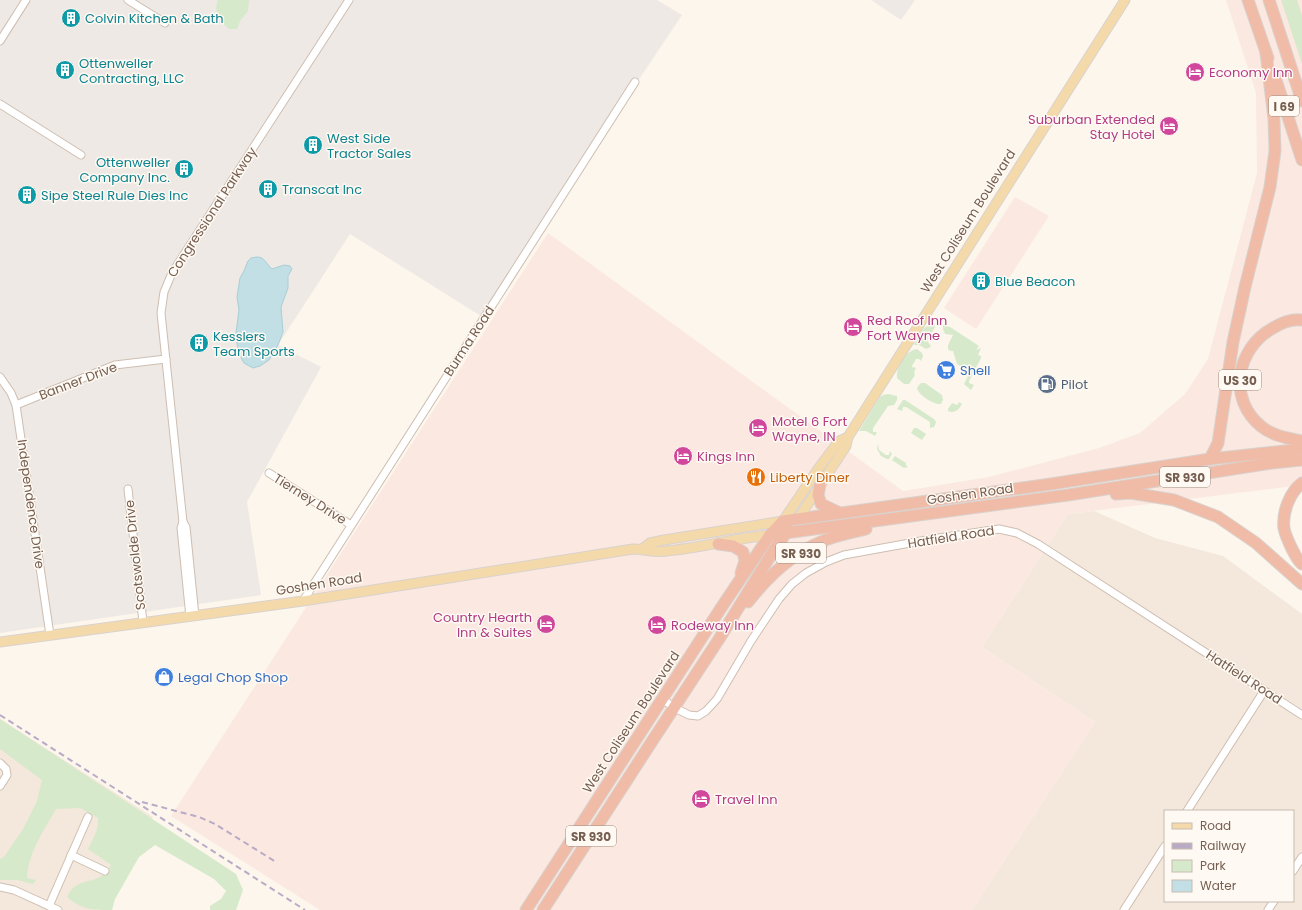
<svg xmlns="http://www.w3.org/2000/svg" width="1302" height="910" viewBox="0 0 1302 910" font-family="Poppins,sans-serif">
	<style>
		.residential { fill: #f3e8db; fill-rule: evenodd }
		.commercial { fill: #fbe9e1 }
		.industrial { fill: #eee9e4 }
		.green { fill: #d7e9cb }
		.water { fill: #c1dfe5; stroke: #a8ced6 }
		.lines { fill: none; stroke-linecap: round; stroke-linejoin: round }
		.minor-casing { stroke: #cebeb2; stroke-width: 9 }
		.major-casing { stroke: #d9d2ce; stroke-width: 11 }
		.highway-casing { stroke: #d9d2ce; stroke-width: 13 }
		.minor { stroke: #fff; stroke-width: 7 }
		.major { stroke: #f4daab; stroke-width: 9 }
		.highway { stroke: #f0bca8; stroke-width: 11 }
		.rail { stroke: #b9aac6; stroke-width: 2; stroke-dasharray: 6 4; stroke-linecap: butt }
		.labels { text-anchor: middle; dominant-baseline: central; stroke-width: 3; stroke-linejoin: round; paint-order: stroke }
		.shield { fill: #fefaf3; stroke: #9f8d81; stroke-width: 1 }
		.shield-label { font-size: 12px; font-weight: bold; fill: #765e50 }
		.culture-label { font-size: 13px; fill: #0d838f; stroke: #fefaf3; text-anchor: start }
		.hotel-label { font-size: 13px; fill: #b23c85; stroke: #fefaf3; text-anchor: start }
		.street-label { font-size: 13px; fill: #765e50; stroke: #fefaf3 }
		.shop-label { font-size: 13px; fill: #366cbe; stroke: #fefaf3; text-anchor: start }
		.service-label { font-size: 13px; fill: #4e5e75; stroke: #fefaf3; text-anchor: start }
		.food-label { font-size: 13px; fill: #c56008; stroke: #fefaf3; text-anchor: start }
	</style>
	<rect width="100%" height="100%" fill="#fcf6ec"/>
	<g class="residential">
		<path d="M1094 511 1155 538 1223 556 1302 614V910H972L1095 722 982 647 1068 514ZM1165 811H1293V901H1165Z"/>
		<path d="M0 719 153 817 96 910H0Z"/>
	</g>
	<g class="commercial">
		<path d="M1226 0H1302V485L1068 514 982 647 1095 722 972 910H320L171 816 548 233 903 491 989 477 1099 448 1140 433 1185 394 1208 359 1257 173 1256 93Z"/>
		<path d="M1015 197 1049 216 976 329 944 308Z"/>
	</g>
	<g class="industrial">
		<path d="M0 0H657L682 15 481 316 350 234 278 345 321 367 247 502 261 595 0 633Z"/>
		<path d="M871 0H915L901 20Z"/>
	</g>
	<g class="green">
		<path d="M218 0H249L248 11 240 21 237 29H229C220 21 213 12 218 0Z"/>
		<path d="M1281 0H1297L1302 15V64Z"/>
		<path d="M934 323 935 327 927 341 931 346 929 348 926 349 919 345H914C917 336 924 325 934 323Z"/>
		<path d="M943 325 950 327 979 346 976 350 981 348 978 355 981 356V358L969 381V383L974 385 971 390 964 384 972 368 970 367 967 371 957 364 953 351H950L948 349V345L953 335 945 334 943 329Z"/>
		<path d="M917 349 922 353 923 356 921 361 919 359H916L912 366 913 368 914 367 916 368 914 372 915 375 909 384H904L897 378C896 367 905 351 917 349Z"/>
		<path d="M921 383H925L942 395 943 400 941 404C934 405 918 395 917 388L919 385Z"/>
		<path d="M888 394 897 396V400L894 405 888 406 873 428V432H877L875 436 866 431H859L880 397 883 395Z"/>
		<path d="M903 400H905L934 419 936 422 934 427 930 428V422L906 407H903L902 411 897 409Z"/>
		<path d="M959 402 962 404C959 409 955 414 948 411V409L952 403 957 405Z"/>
		<path d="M914 428H917L926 434 922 440 911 433Z"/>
		<path d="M878 444 879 450 886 455H889L890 451 892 454 889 459H887L881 456 877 449Z"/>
		<path d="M895 456 906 463V465L908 467 904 468 892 460Z"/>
		<path d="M0 719 236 874 243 890 236 910H210V906L221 899 226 891 214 879 155 845 139 857 115 899 112 910C92 910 82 910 67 897 78 873 98 889 111 865L88 849C93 839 99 829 98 818L80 808 56 809C44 830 28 853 27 878L36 880 33 884 17 880H0V859L4 857 23 829 37 801 42 780 0 749Z"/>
	</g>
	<path class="water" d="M257 257C265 257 266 264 272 269L284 265 290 266 292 269 288 276V288L281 307 283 332 278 345 269 360 260 366 253 368 244 363 238 352 236 333 239 310 237 297 240 278 244 271 248 261 251 258Z"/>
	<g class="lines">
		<g class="minor-casing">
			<g id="minor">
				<path d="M128 0 165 23"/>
				<path d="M0 41 26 0"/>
				<path d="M0 104 81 155"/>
				<path d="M0 377 11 393 16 405 50 635"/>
				<path d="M16 405 115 365 166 359"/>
				<path d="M269 473 351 525"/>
				<path d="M128 489 143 622"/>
				<path d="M183 522 186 527 195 616"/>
				<path d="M303 601 635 82"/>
				<path d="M190 617 181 528 183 522 161 313 164 292 172 273 349 0"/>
				<path d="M662 699 675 708 689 715 698 716 706 711 717 699 751 641 779 599 792 584 806 573 826 562 844 555 932 539 999 529 1017 533 1038 544 1302 715"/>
				<path d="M0 763 6 769 7 775 0 786"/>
				<path d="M1187 811 1264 691"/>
				<path d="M71 855 105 871"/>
				<path d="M1293 871 1302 857"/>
				<path d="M0 887 14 890 58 910"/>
				<path d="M49 906 88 817"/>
				<path d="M1124 910 1165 846"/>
				<path d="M1268 910 1274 901"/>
			</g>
		</g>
		<g class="major-casing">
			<g id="major">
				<path d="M798 519 846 446 848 437 1125 0"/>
				<path d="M642 549 650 543 664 540 783 521 818 469 839 441 848 437"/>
				<path d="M0 642 303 601 633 549C644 549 654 553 666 551 701 548 735 538 770 535"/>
			</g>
		</g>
		<g class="highway-casing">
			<g id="highway">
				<path d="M1248 0 1268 58"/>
				<path d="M1269 0 1302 101"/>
				<path d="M1274 74 1302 160"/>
				<path d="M1302 320C1292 319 1281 323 1273 328 1236 348 1227 400 1262 427 1273 436 1288 438 1302 441"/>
				<path d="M1210 459 1218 443 1233 342 1245 287 1270 187 1275 151 1274 119 1266 53"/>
				<path d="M1302 483C1290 492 1282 512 1284 528 1285 535 1290 545 1293 551 1296 556 1298 561 1302 564"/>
				<path d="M820 485 818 495 821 504 840 513"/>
				<path d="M1116 494 1131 493 1174 500 1218 517 1256 543 1302 584"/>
				<path d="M770 535 1068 495 1272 463 1302 460"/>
				<path d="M718 544 733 546 743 552 745 561 741 573"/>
				<path d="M748 602C769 575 795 551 828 539 840 535 854 532 866 529"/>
				<path d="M526 910 721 608 770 535 783 521 1051 484 1210 459 1302 449"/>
				<path d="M543 910 647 749 719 639 774 550 788 530"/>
			</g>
		</g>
		<use href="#minor" class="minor"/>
		<use href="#major" class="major"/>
		<use href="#highway" class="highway"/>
		<g class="rail">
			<path d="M0 715 305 910"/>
			<path d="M142 802 199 817 215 824 276 862"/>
		</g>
	</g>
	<defs>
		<g id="building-disc" transform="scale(1)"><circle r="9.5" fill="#0f9aa8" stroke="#fefaf3"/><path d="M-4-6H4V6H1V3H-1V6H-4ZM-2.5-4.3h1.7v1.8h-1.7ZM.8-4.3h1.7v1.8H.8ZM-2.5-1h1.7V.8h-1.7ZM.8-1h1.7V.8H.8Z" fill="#fff"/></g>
		<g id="hotel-disc" transform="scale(1)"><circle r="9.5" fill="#d1479c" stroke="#fefaf3"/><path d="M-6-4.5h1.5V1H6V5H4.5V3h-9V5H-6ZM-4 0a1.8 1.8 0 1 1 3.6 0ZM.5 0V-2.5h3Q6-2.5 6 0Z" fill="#fff"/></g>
		<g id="supermarket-disc" transform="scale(1)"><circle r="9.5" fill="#3f7fe0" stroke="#fefaf3"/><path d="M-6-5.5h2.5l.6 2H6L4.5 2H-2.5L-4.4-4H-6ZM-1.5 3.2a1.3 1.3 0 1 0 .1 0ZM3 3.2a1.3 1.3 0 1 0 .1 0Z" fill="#fff"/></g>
		<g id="fuel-disc" transform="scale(1)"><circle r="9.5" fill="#5c6f8a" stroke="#fefaf3"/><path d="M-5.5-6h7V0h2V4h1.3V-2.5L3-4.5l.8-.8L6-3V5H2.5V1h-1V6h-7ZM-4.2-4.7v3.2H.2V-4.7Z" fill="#fff"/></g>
		<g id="restaurant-disc" transform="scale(1)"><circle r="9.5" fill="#e8710a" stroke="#fefaf3"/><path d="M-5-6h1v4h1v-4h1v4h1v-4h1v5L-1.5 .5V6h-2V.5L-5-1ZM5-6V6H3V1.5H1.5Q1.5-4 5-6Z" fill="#fff"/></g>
		<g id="shop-disc" transform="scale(1)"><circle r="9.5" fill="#3f7fe0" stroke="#fefaf3"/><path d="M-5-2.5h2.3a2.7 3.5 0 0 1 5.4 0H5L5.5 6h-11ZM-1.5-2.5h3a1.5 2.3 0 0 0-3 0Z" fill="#fff"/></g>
	</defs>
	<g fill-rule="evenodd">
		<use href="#building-disc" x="71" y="18"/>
		<use href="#building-disc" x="65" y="70"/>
		<use href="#hotel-disc" x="1195" y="72"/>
		<use href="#hotel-disc" x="1169" y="126"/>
		<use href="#building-disc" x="313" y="145"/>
		<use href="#building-disc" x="184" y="169"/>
		<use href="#building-disc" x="268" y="189"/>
		<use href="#building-disc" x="27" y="195"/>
		<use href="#building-disc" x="981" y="281"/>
		<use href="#hotel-disc" x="853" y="327"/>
		<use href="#building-disc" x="199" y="343"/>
		<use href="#supermarket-disc" x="946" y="370"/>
		<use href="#fuel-disc" x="1047" y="384"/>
		<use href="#hotel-disc" x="758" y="428"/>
		<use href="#hotel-disc" x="683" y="456"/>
		<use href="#restaurant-disc" x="756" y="477"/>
		<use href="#hotel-disc" x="546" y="624"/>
		<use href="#hotel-disc" x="657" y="625"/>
		<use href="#shop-disc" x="164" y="677"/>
		<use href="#hotel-disc" x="701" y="799"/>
	</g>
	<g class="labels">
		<g class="shield">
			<rect x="1269" y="96" width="30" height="20" rx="3"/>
			<rect x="1219" y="370" width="42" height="20" rx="3"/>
			<rect x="1160" y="467" width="50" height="20" rx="3"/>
			<rect x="776" y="543" width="50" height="20" rx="3"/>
			<rect x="566" y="826" width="50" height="20" rx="3"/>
		</g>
		<g class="shield-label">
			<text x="1284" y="106">I 69</text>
			<text x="1240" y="380">US 30</text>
			<text x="1185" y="477">SR 930</text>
			<text x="801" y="553">SR 930</text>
			<text x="591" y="836">SR 930</text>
		</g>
		<g class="culture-label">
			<text x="85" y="18">Colvin Kitchen &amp; Bath</text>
			<text x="79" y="63">Ottenweller<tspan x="79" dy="15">Contracting, LLC</tspan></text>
			<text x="327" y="138">West Side<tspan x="327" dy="15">Tractor Sales</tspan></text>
			<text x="170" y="162" text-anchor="end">Ottenweller<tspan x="170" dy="15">Company Inc.</tspan></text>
			<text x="282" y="189">Transcat Inc</text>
			<text x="41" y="195">Sipe Steel Rule Dies Inc</text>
			<text x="995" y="281">Blue Beacon</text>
			<text x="213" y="336">Kesslers<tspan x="213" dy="15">Team Sports</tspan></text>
		</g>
		<g class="hotel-label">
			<text x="1209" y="72">Economy Inn</text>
			<text x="1155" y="119" text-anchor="end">Suburban Extended<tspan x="1155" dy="15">Stay Hotel</tspan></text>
			<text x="867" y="320">Red Roof Inn<tspan x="867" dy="15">Fort Wayne</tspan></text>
			<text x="772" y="421">Motel 6 Fort<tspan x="772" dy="15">Wayne, IN</tspan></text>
			<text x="697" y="456">Kings Inn</text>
			<text x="532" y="617" text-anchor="end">Country Hearth<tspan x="532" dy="15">Inn &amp; Suites</tspan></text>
			<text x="671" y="625">Rodeway Inn</text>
			<text x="715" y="799">Travel Inn</text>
		</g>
		<g class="street-label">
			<text transform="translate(212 212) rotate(-57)">Congressional Parkway</text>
			<text transform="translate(968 221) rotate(-58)">West Coliseum Boulevard</text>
			<text transform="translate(469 341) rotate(-57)">Burma Road</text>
			<text transform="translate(78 381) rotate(-21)">Banner Drive</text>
			<text transform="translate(970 494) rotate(-8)">Goshen Road</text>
			<text transform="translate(310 499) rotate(32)">Tierney Drive</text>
			<text transform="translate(31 504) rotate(82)">Independence Drive</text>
			<text transform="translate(951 537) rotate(-9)">Hatfield Road</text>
			<text transform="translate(135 555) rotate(-96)">Scotswolde Drive</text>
			<text transform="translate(319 584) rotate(-9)">Goshen Road</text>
			<text transform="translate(1244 677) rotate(33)">Hatfield Road</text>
			<text transform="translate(631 722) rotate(-57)">West Coliseum Boulevard</text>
		</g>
		<g class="shop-label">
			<text x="960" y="370">Shell</text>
			<text x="178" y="677">Legal Chop Shop</text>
		</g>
		<g class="service-label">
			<text x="1061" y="384">Pilot</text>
		</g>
		<g class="food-label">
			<text x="770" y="477">Liberty Diner</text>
		</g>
	</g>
	<rect x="1164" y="810" width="130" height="92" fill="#fefaf3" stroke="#c8bcb2"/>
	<rect x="1172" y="823" width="20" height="6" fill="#f4daab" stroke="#c8bcb2"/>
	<text x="1200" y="830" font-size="12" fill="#765e50">Road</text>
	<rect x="1172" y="843" width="20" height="6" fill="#b9aac6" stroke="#c8bcb2"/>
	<text x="1200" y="850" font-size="12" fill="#765e50">Railway</text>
	<rect x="1172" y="860" width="20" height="12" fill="#d7e9cb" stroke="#c8bcb2"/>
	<text x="1200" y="870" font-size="12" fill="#765e50">Park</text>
	<rect x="1172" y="880" width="20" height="12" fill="#c1dfe5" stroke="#c8bcb2"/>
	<text x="1200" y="890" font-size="12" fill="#765e50">Water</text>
</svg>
